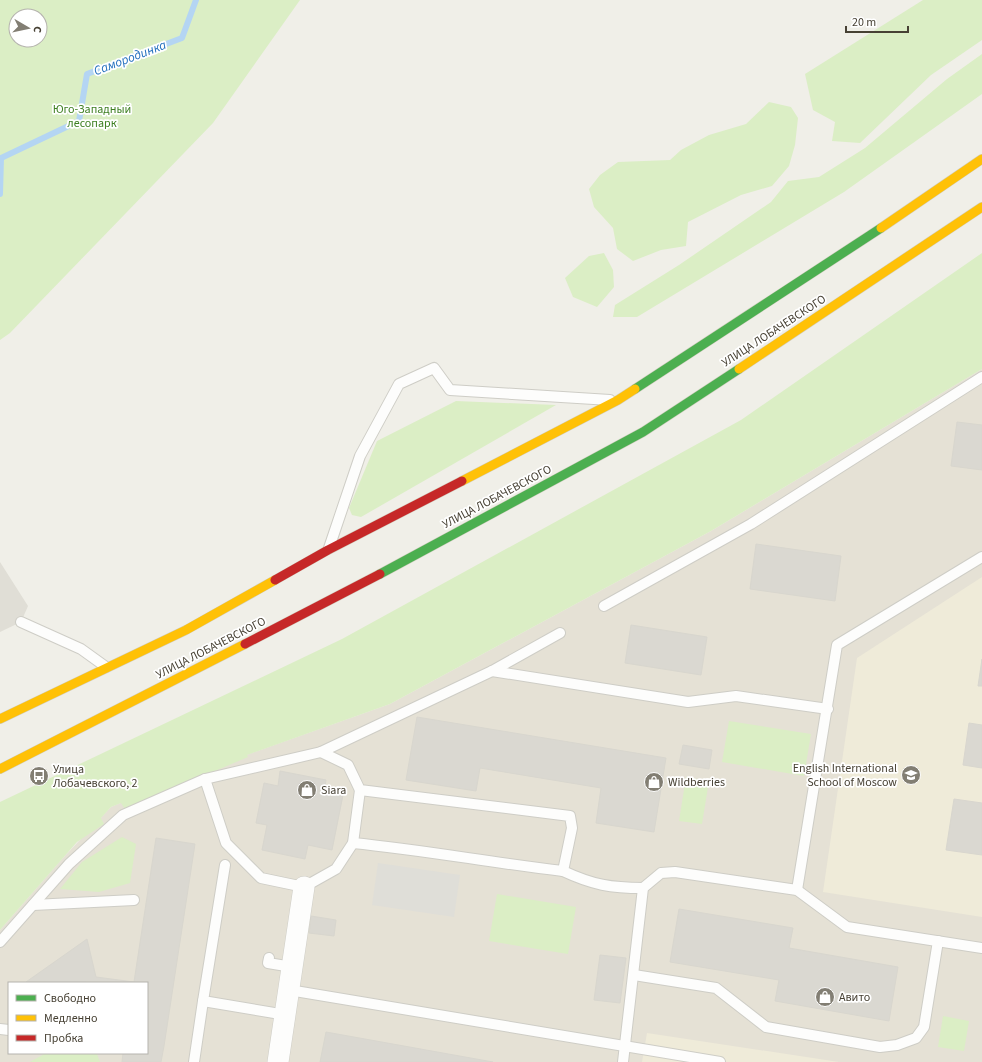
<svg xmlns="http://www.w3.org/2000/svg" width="982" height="1062" viewBox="0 0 982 1062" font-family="'Source Sans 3',sans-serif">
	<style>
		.residential { fill: #e5e1d5; fill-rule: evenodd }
		.industrial { fill: #e0ded6 }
		.education { fill: #efebd9 }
		.green { fill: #dbeec5; fill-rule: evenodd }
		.parking { fill: #dfded8 }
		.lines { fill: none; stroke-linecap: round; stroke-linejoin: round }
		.stream { stroke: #b4d5f3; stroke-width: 6 }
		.building { fill: #dad8d1; stroke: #d8d6ce }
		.lane-casing { stroke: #cecdc6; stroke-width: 12 }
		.street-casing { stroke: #cecdc6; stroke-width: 22 }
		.fast-casing { stroke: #d0cdbe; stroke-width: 10 }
		.slow-casing { stroke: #d0cdbe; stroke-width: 10 }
		.jam-casing { stroke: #d0cdbe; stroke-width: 10 }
		.lane { stroke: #fdfdfc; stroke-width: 10 }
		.street { stroke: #fdfdfc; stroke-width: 21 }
		.fast { stroke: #4caf50; stroke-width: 9 }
		.slow { stroke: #ffc107; stroke-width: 9 }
		.jam { stroke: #c62828; stroke-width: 9 }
		.labels { text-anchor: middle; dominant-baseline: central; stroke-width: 3.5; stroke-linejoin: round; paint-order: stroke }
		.park-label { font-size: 12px; fill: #3d7f21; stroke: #fff }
		.street-label { font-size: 12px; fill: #474134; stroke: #fff }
		.poi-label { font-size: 12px; fill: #474134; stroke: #fff; text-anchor: start }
		.water-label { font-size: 13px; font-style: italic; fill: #226fbe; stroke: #fff }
	</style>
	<rect width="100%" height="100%" fill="#f0efe8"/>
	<path class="residential" d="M982 369V1062H0V930L62 859 111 807 167 783 390 704 711 531ZM9 983H147V1053H9Z"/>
	<path class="industrial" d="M0 562 28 606 21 622 0 632Z"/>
	<g class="education">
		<path d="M982 577V917L823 892 857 658Z"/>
		<path d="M647 1033 839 1062H642Z"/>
	</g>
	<g class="green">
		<path d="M0 0H300L213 123 10 333 0 340ZM16 16H40V40H16Z"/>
		<path d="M923 0H982V40L931 75 860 143 832 141 835 122 813 110 805 74Z"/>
		<path d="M982 54V94L844 192 637 317H613L615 305 679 265 771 202 788 181 819 177 865 148 947 79Z"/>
		<path d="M769 102 791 107 798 118 795 145 789 166 772 186 741 195 688 222 686 246 661 250 633 261 617 249 613 228 594 207 589 189 600 175 618 162 670 160 681 150 709 135 746 124Z"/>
		<path d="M604 253 613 270 614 287 597 307 573 297 565 278 589 256Z"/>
		<path d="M982 253V369L711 531 390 704 247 755 248 757 125 809 121 803 111 807 101 818 104 824 77 842 0 930V802L342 639 741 420Z"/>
		<path d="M456 401 556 405 361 517 352 515 349 508 377 441Z"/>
		<path d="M729 721 811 734 804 776 722 762Z"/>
		<path d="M686 777 709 781 702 824 679 821Z"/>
		<path d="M122 837 136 844 130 883 99 892 60 889 82 862Z"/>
		<path d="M497 894 576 907 568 954 489 941Z"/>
		<path d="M943 1016 969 1021 964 1051 938 1047Z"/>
		<path d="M46 1053 97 1054 100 1062H30Z"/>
	</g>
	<path class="parking" d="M378 863 460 875 454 917 372 905Z"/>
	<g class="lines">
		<path class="stream" d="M0 194 1 158 79 121 87 74 182 38 196 0"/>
	</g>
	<g class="building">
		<path d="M957 422 982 425V470L951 466Z"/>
		<path d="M756 544 841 556 835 601 750 589Z"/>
		<path d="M631 625 707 637 701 675 625 663Z"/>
		<path d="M982 659V686H978Z"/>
		<path d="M417 717 666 758 654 832 596 823 601 788 480 768 476 791 406 780Z"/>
		<path d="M969 723 982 725V768L963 765Z"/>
		<path d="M683 745 712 750 709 769 679 764Z"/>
		<path d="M280 771 326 780 324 792 343 795 332 850 308 845 305 859 262 850 267 825 256 823 264 783 278 786Z"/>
		<path d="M954 799 982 803V855L946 850Z"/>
		<path d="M156 838 195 844 164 1046 161 1062H122L123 1053H147V983L26 982 87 939 96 977 134 982Z"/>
		<path d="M679 909 793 928 789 948 898 967 889 1021 775 1001 779 980 670 962Z"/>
		<path d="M311 916 336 920 334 936 309 933Z"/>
		<path d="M600 955 626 958 620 1003 594 1000Z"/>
		<path d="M326 1032 493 1062H320Z"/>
	</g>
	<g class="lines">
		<g class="lane-casing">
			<g id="lane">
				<path d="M329 548 360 456 399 384 434 368 450 390 610 400"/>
				<path d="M604 606 751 524 982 377"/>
				<path d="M21 622 81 649 106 667"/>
				<path d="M492 671 688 702 736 696 828 709"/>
				<path d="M321 752 348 765 360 790 570 816 572 828 563 871C593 885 611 888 643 888"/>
				<path d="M205 779 226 843 261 878 304 887 336 869 353 843 360 790"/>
				<path d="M353 843C424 850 493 863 563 871"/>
				<path d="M225 865 203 1001 286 1015"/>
				<path d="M797 890 837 645 982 557"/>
				<path d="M33 905 134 900"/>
				<path d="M0 942 69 864 123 815 205 779 321 752 492 671 560 633"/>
				<path d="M269 958 268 963 292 967"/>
				<path d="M634 975 716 988 766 1027 880 1047 897 1045 916 1038 924 1027 938 941"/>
				<path d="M289 990 720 1062"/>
				<path d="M0 1029 9 1030"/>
				<path d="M194 1062 203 1001"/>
				<path d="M623 1062 643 888 661 873 675 872 797 890 847 927 982 948"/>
			</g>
		</g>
		<g class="street-casing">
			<path id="street" d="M278 1062 304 887"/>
		</g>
		<g class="fast-casing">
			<g id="fast">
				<path d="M635 389 881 228"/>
				<path d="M380 574 643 432 739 369"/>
			</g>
		</g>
		<g class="slow-casing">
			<g id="slow">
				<path d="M881 228 982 159"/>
				<path d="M739 369 982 207"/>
				<path d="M462 481 618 400 635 389"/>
				<path d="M0 719 186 630 275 580"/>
				<path d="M0 769 245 644"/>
			</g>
		</g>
		<g class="jam-casing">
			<g id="jam">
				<path d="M275 580 328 550 462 481"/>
				<path d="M245 644 380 574"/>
			</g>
		</g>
		<use href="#lane" class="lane"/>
		<use href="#street" class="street"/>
		<use href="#fast" class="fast"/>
		<use href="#slow" class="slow"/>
		<use href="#jam" class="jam"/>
	</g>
	<defs>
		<g id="school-disc" transform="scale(1)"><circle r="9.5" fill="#827e73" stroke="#fff"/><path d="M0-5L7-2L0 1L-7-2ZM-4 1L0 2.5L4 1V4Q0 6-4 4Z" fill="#fff"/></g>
		<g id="bus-disc" transform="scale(1)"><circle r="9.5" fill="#827e73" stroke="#fff"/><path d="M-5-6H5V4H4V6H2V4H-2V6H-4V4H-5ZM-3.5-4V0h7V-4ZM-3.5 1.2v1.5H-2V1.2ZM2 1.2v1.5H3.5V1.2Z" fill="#fff"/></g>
		<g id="shop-disc" transform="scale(1)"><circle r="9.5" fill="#827e73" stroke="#fff"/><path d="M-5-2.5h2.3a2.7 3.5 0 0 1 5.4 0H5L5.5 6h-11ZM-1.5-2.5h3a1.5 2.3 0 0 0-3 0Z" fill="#fff"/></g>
	</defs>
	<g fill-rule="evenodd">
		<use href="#school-disc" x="911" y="775"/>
		<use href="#bus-disc" x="39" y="776"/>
		<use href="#shop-disc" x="654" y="782"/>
		<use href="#shop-disc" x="307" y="790"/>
		<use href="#shop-disc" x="825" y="997"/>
	</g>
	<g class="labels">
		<g class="park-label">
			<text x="92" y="109">Юго-Западный<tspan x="92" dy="14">лесопарк</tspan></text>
		</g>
		<g class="street-label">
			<text transform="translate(774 331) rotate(-33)">УЛИЦА ЛОБАЧЕВСКОГО</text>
			<text transform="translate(497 497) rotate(-28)">УЛИЦА ЛОБАЧЕВСКОГО</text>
			<text transform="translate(211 648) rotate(-27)">УЛИЦА ЛОБАЧЕВСКОГО</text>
		</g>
		<g class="poi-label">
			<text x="897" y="768" text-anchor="end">English International<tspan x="897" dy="14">School of Moscow</tspan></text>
			<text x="53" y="769">Улица<tspan x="53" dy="14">Лобачевского, 2</tspan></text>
			<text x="668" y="782">Wildberries</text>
			<text x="321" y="790">Siara</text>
			<text x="839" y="997">Авито</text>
		</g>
		<g class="water-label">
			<text transform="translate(130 58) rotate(-21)">Самородинка</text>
		</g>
	</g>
	<rect x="8" y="982" width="140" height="72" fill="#ffffff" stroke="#b5b3ae"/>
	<rect x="16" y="995" width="20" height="6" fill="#4caf50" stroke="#b5b3ae"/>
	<text x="44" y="1002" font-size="12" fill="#474134">Свободно</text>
	<rect x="16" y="1015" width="20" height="6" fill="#ffc107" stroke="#b5b3ae"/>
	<text x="44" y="1022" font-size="12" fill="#474134">Медленно</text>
	<rect x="16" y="1035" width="20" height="6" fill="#c62828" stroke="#b5b3ae"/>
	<text x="44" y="1042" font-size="12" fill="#474134">Пробка</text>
	<g transform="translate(28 28) rotate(99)"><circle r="19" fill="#ffffff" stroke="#b5b3ae"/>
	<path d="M0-3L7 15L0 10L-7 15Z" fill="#827e73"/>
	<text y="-6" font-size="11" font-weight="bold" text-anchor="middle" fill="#474134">С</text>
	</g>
	<path d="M846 26v6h62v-6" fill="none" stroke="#474134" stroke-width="2"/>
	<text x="852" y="26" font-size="12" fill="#474134" stroke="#ffffff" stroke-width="3" paint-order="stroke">20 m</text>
</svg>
